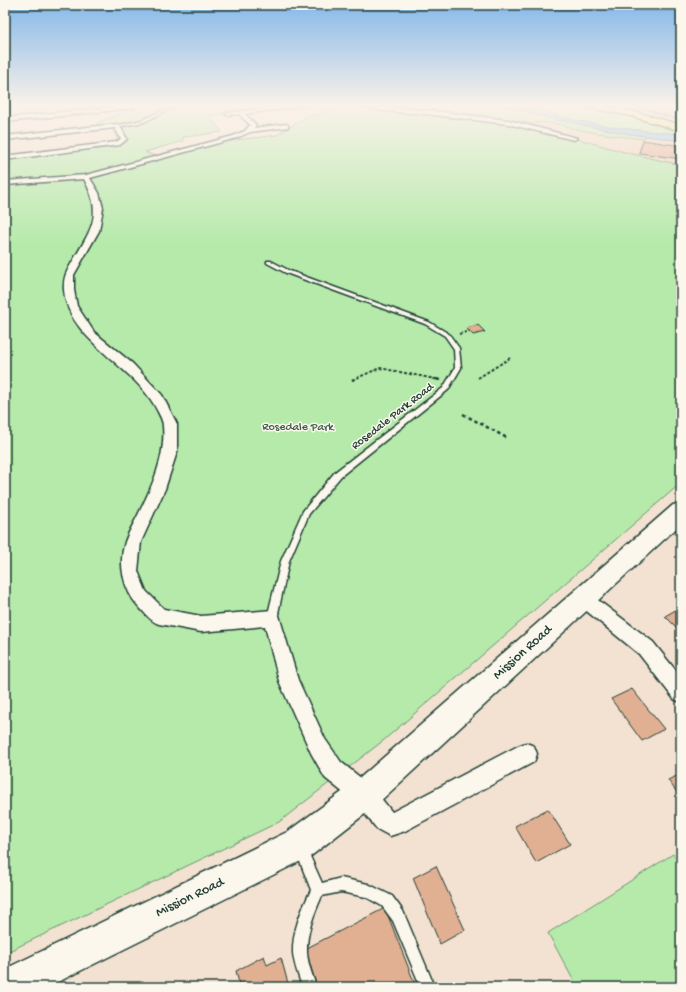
<svg xmlns="http://www.w3.org/2000/svg" width="686" height="992" viewBox="0 0 686 992" font-family="'Gochi Hand',sans-serif">
	<style>
		.built { fill: #eed3be }
		.green { fill: #b6eaab; stroke: #6a9470 }
		.water { fill: #8ebfea; stroke: #628ba1 }
		.building { fill: #e1b093; stroke: #1f3d34 }
		.lines { fill: none; stroke-linecap: round; stroke-linejoin: round }
		.service-casing { stroke: #1f3d34; stroke-width: 3 }
		.minor-casing { stroke: #1f3d34; stroke-width: 3 }
		.secondary-casing { stroke: #1f3d34; stroke-width: 3 }
		.motorway-casing { stroke: #1f3d34; stroke-width: 3 }
		.path-far1 { stroke: #1f3d34; stroke-width: 2; stroke-dasharray: 3 2; stroke-linecap: butt }
		.path { stroke: #1f3d34; stroke-width: 2.5; stroke-dasharray: 3.5 3; stroke-linecap: butt }
		.service { fill: #fbf7ec; fill-rule: evenodd }
		.minor { fill: #fbf7ec; fill-rule: evenodd }
		.secondary { fill: #fbf7ec; fill-rule: evenodd }
		.motorway { fill: #f5e382; fill-rule: evenodd }
		.labels { text-anchor: middle; dominant-baseline: central; stroke-width: 3; stroke-linejoin: round; paint-order: stroke }
		.street-label { font-size: 12px; fill: #1f3d34; stroke: #fbf7ec }
		.park-label { font-size: 12px; fill: #3d604c; stroke: #fbf7ec }
		.near-street-label { font-size: 14px; fill: #1f3d34; stroke: #fbf7ec }
	</style>
	<rect width="100%" height="100%" fill="#f3e2d1"/>
	<filter id="ink" filterUnits="userSpaceOnUse"><feTurbulence type="fractalNoise" baseFrequency=".025" numOctaves="2"/><feDisplacementMap in="SourceGraphic" scale="8" xChannelSelector="R" yChannelSelector="G"/><feConvolveMatrix kernelMatrix="1 2 1 2 8 2 1 2 1" color-interpolation-filters="sRGB"/></filter>
	<g filter="url(#ink)">
		<path class="built" d="M532 123H550L584 131 643 139 646 136 658 139 681 141V165L628 153 574 138 523 126Z"/>
		<g class="green">
			<path d="M125 105H241L248 111 208 116 222 132 183 137V141L145 152 157 157 148 160 85 175 5 181V160L114 147 115 143 118 140 112 128 99 129 97 123 129 110Z"/>
			<path d="M355 105 508 106 530 113 624 133 646 136 643 139C624 137 604 134 585 131 567 127 544 118 527 125L628 153 681 165V483L384 740 279 822 5 953V183L86 177 205 144 277 135 306 117Z"/>
			<path d="M523 105C542 105 561 104 579 105 614 108 648 121 681 130V134C642 131 603 127 564 118 550 115 538 108 523 105Z"/>
			<path d="M673 854 681 864V987H577L548 933Z"/>
		</g>
		<path class="water" d="M502 105C514 105 527 104 538 108 547 111 555 116 564 118 603 127 642 131 681 134V141L624 133 552 119 516 108Z"/>
		<g class="building">
			<path d="M651 105H668L681 109V121L638 107Z"/>
			<path d="M643 140 681 146V159L639 153Z"/>
			<path d="M478 325 485 332 473 335 466 328Z"/>
			<path d="M681 607V632L665 616Z"/>
			<path d="M632 689 664 729 642 741 611 699Z"/>
			<path d="M681 774V798L668 780Z"/>
			<path d="M548 809 570 844 536 863 515 826Z"/>
			<path d="M436 866 465 930 440 944 413 878Z"/>
			<path d="M385 908 416 987H317L305 949Z"/>
			<path d="M264 956 267 965 281 958 289 987H240L236 971Z"/>
		</g>
		<g class="lines">
			<g class="service-casing">
				<g id="service">
					<path d="M174 105H178L144 122 117 127 115 126 142 120Z"/>
					<path d="M267 261H271L290 271 429 322 449 334 459 348 461 368 448 390 341 476 309 514 289 561 277 618 275 621 272 622 269 621 267 618 281 561 303 511 335 472 443 388 455 368 454 349 445 336 425 324 286 273 267 263Z"/>
					<path d="M301 843 305 845 322 883 341 878 368 884 392 896 403 911 431 978 432 987H418L417 978 393 921 382 906 366 897 341 892 322 896C314 914 306 933 307 953 308 965 313 976 316 987H302C299 976 294 965 293 953 292 931 302 909 311 890L295 849 297 845Z"/>
				</g>
			</g>
			<g class="minor-casing">
				<g id="minor">
					<path d="M132 105 135 107 134 108 5 122V118Z"/>
					<path d="M290 105H308L245 114 256 125 254 128 286 124 288 125V127L250 132 237 138 90 178 99 193 103 208 99 231 74 275V290L77 306 94 332 133 364 162 395 177 424V452L165 489 141 542 138 571 146 591 164 609 201 616 272 610 278 612 298 680 325 739 341 762 372 787 392 812 518 746 526 743 534 746 537 754 534 762 405 831 390 836 377 829 356 803 325 778 311 753 279 681 265 626 201 632 159 624C150 621 145 613 139 607 123 590 118 563 125 542 128 533 133 525 137 517 151 489 166 458 163 426 163 421 160 416 158 412 137 366 68 342 64 290 63 276 67 271 74 259 92 228 103 214 84 179L5 185V181L86 175 233 136 245 131 250 125 239 114 226 115V113Z"/>
					<path d="M356 105 425 110 508 120 577 138 574 140 508 124 425 114 384 111Z"/>
					<path d="M117 124 120 126 127 139 120 145 5 160V156L116 142 121 139 115 128 5 140V136Z"/>
					<path d="M584 592 590 594 653 642 681 677V702L674 699 639 654 578 604 575 599 578 594Z"/>
				</g>
			</g>
			<g class="secondary-casing">
				<path id="secondary" d="M681 503V524L375 806 311 856 48 987H5V969L287 832 353 784 673 505Z"/>
			</g>
			<g class="motorway-casing">
				<path id="motorway" d="M586 105C619 105 650 116 681 125V131L631 116 587 107Z"/>
			</g>
			<g class="path-far1">
				<path d="M459 334 470 331"/>
				<path d="M478 378 510 358"/>
				<path d="M352 380 380 368 440 380"/>
			</g>
			<g class="path">
				<path d="M436 379 440 380"/>
				<path d="M352 380 354 379"/>
				<path d="M463 414 507 438"/>
			</g>
			<use href="#service" class="service"/>
			<use href="#minor" class="minor"/>
			<use href="#secondary" class="secondary"/>
			<use href="#motorway" class="motorway"/>
		</g>
	</g>
	<linearGradient id="sky" x2="0" y2="1"><stop stop-color="#84b8e9"/><stop offset="0.43" stop-color="#faf2ea"/><stop offset="1" stop-color="#faf2ea" stop-opacity="0"/></linearGradient>
	<rect width="686" height="244" fill="url(#sky)"/>
	<g class="labels">
		<g class="street-label">
			<text transform="translate(393 417) rotate(-38)">Rosedale Park Road</text>
		</g>
		<g class="park-label">
			<text x="298" y="428">Rosedale Park</text>
		</g>
		<g class="near-street-label">
			<text transform="translate(523 653) rotate(-42)">Mission Road</text>
			<text transform="translate(190 898) rotate(-26)">Mission Road</text>
		</g>
	</g>
	<rect width="686" height="992" fill="none" stroke="#fbf7ec" stroke-width="20"/>
	<rect x="10" y="10" width="666" height="972" fill="none" stroke="#1f3d34" stroke-width="1.5" filter="url(#ink)"/>
</svg>
